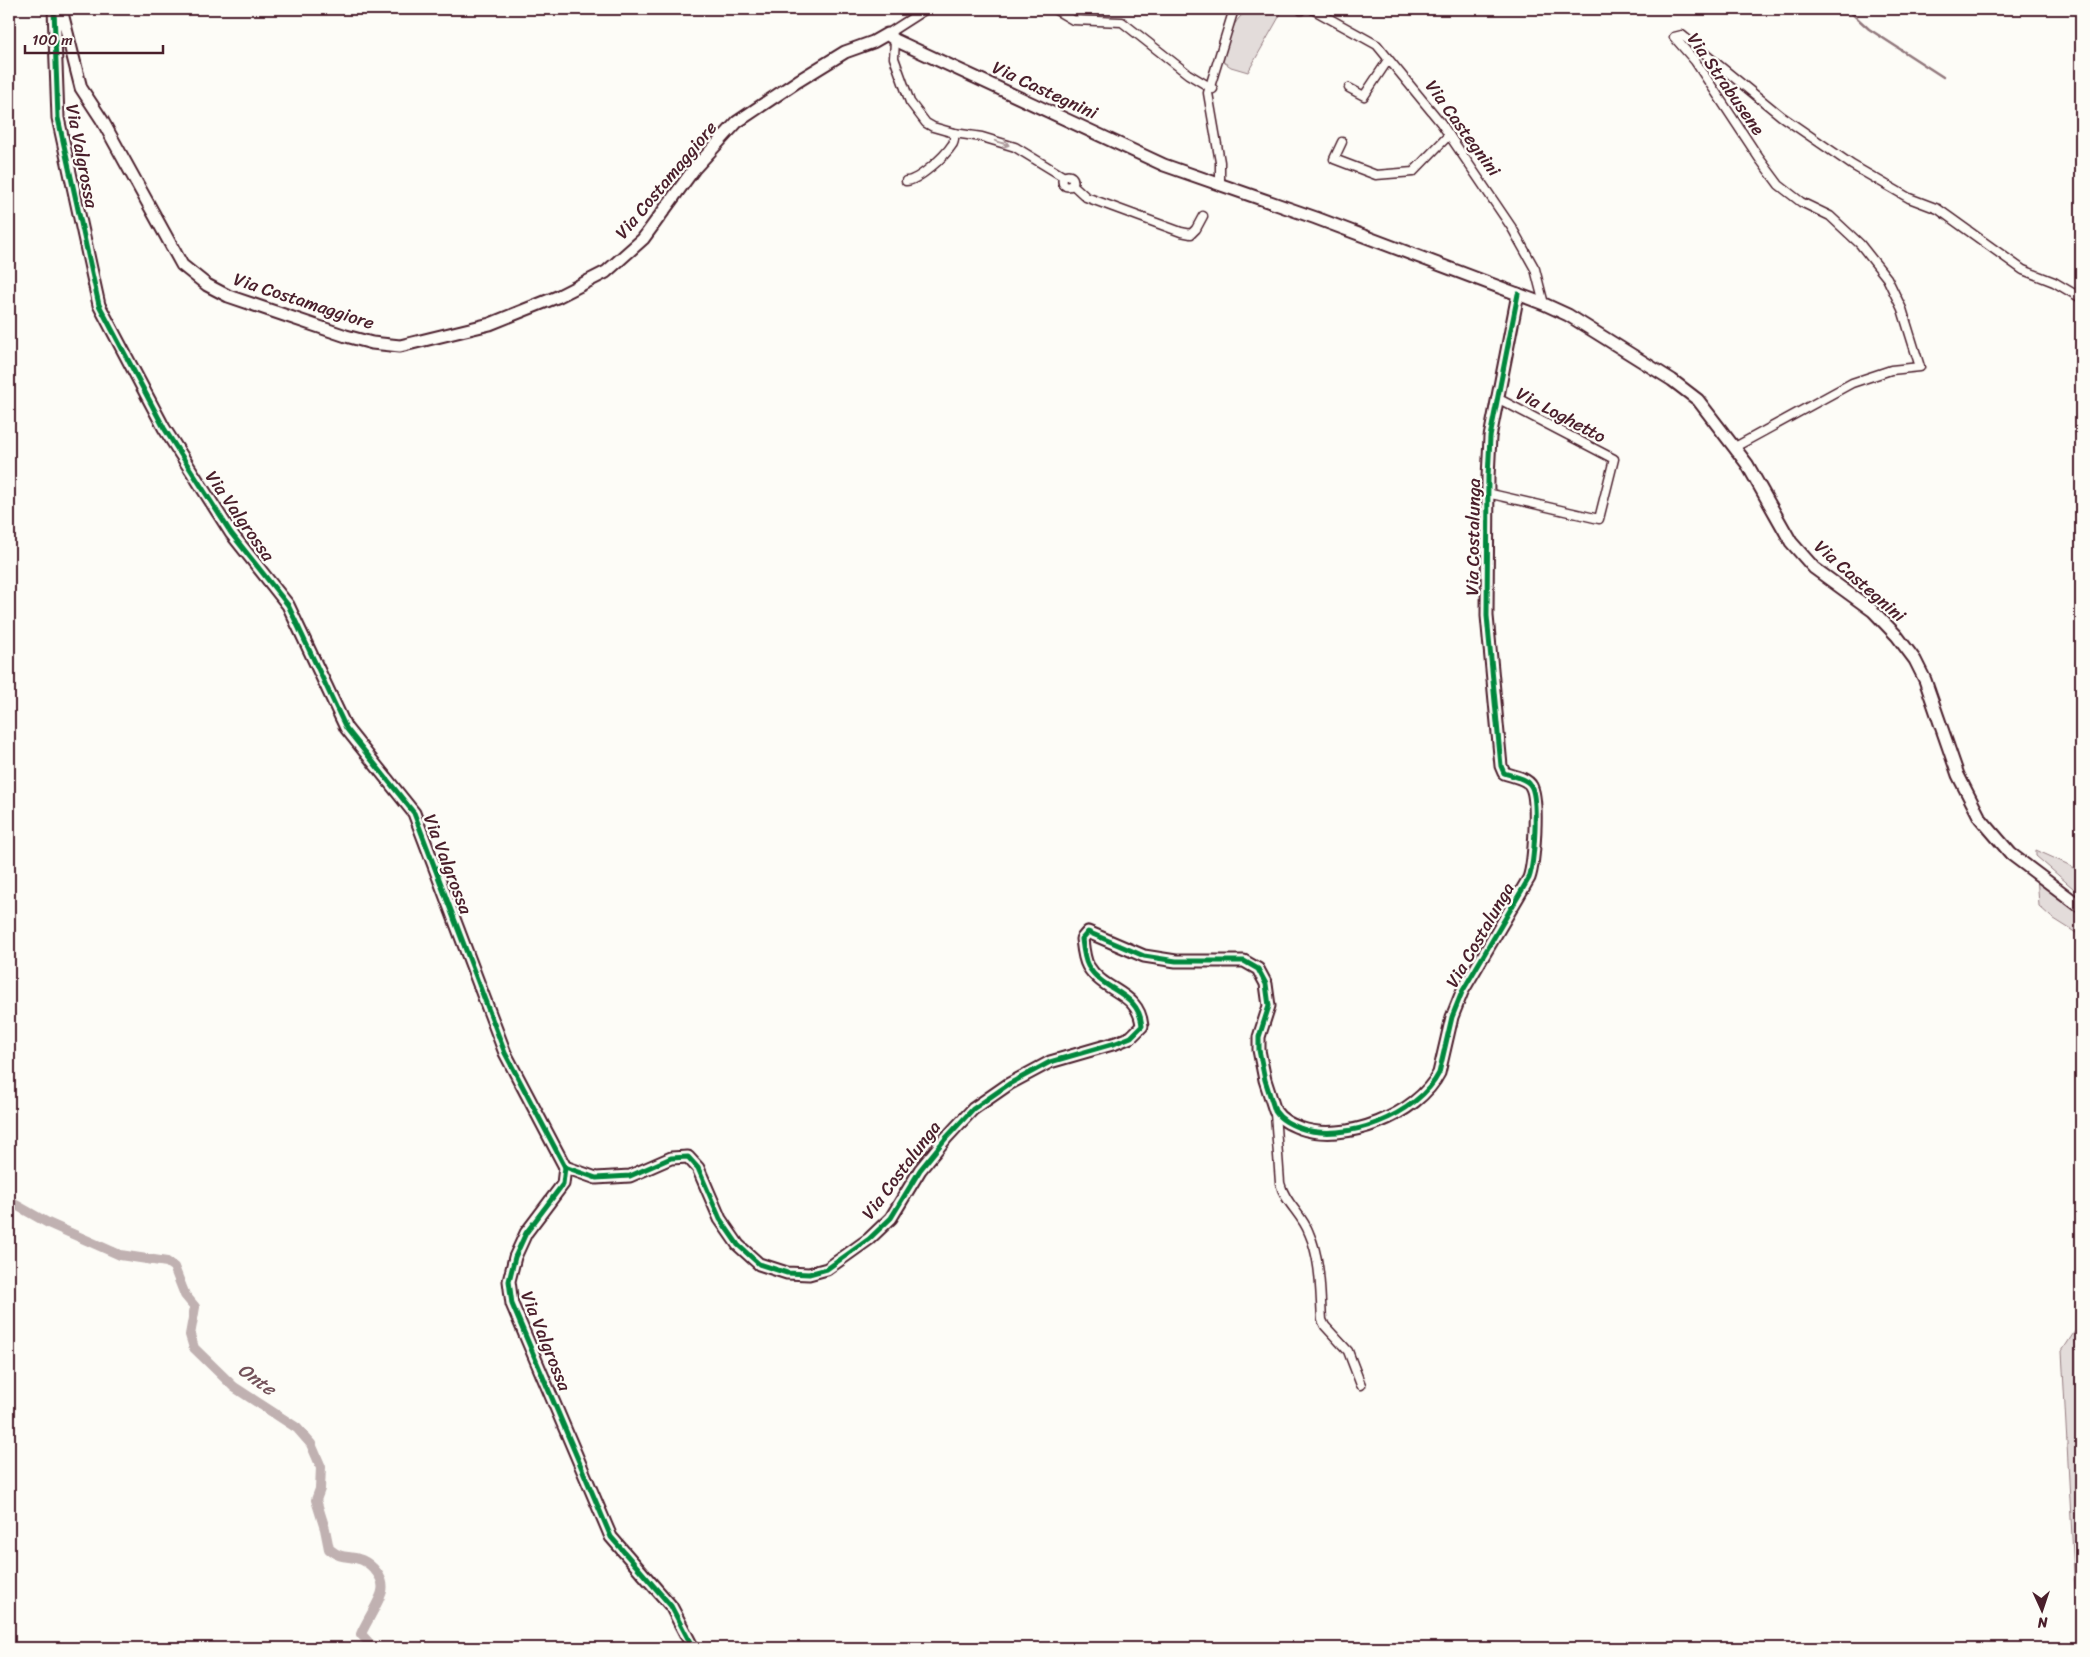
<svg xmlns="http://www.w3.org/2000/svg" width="2090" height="1657" viewBox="0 0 2090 1657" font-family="Sriracha,sans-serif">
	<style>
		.green { fill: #e3dcda; stroke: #967e82 }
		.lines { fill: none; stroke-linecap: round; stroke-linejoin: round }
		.stream { stroke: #91777b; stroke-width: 2.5 }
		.canal { stroke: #c0b1b1; stroke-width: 10 }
		.street-casing { stroke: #4a1f2b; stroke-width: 11 }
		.secondary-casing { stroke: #4a1f2b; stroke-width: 15 }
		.street { stroke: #fdfcf7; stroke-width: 8 }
		.secondary { stroke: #fdfcf7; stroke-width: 11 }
		.cycleway-casing { stroke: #fdfcf7; stroke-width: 8 }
		.cycleway { stroke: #00873e; stroke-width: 5 }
		.oneway { stroke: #ac999b }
		.labels { text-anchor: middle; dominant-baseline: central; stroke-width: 4.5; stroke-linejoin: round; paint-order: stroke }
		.street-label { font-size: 18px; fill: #4a1f2b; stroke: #fdfcf7 }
		.water-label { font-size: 19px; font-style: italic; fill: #73525a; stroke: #fdfcf7 }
	</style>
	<rect width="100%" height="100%" fill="#fdfcf7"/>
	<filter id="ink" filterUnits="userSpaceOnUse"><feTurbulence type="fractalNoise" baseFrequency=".02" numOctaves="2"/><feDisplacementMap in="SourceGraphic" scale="10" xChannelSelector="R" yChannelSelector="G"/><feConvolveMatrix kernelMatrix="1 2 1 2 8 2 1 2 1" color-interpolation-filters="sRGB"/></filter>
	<g filter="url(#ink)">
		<g class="green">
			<path d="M1283 10 1248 72 1231 67 1222 61C1227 46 1231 19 1247 12 1257 8 1273 10 1283 10Z"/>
			<path d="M2036 850 2067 864 2081 873V895L2036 856Z"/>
			<path d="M2037 874 2081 910V936L2051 917 2039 906Z"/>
			<path d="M2081 1322V1648H2078L2062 1351Z"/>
		</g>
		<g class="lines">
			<path class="stream" d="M1847 9 1869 29 1943 77"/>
			<path class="canal" d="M9 1201 48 1223 120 1255 167 1262 174 1267 185 1295 195 1307 190 1335 194 1348 234 1387 297 1428 311 1444 321 1467 320 1489 316 1500 325 1529 329 1549C344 1561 348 1554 362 1560 373 1565 385 1579 382 1591 381 1599 365 1624 361 1634L370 1644 379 1648"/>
			<g class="street-casing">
				<g id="street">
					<path d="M1054 9 1073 20 1122 22 1188 74 1213 89"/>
					<path d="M1312 9 1377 45 1441 123 1512 228 1535 269 1544 304"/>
					<path d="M1301 10V9"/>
					<path d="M887 34 926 9"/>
					<path d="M895 40 894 58 910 102 926 123 933 127 954 133C954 137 955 142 952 145 945 156 918 181 906 181"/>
					<path d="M1349 88 1364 96 1388 60"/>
					<path d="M954 133 982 137 1015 147 1064 177"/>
					<path d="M1342 142 1334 159 1376 175 1413 172 1449 135"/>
					<circle cx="1068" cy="181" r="5.5"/>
					<path d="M1220 183V162L1208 93 1234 9"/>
					<path d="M1072 184 1086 197 1181 232 1191 234 1196 229 1203 216"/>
					<path d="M1735 447 1852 383 1891 370 1920 367 1902 309 1887 278 1860 244 1830 216 1801 202 1779 185 1759 158 1695 61 1674 37 1682 35 1781 116 1852 165 1909 198 1938 209 2023 270 2054 282 2081 298"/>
					<path d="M1487 493 1599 519 1614 459 1497 398"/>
					<path d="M1275 1113 1280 1183C1285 1203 1302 1214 1309 1233 1321 1260 1320 1291 1322 1320L1325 1326 1348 1351 1361 1385"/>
				</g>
			</g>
			<g class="secondary-casing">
				<g id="secondary">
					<path d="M54 9 58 118 99 305 164 428 231 533 288 605 346 728 414 813 505 1053 565 1167 563 1184 526 1233 515 1257 509 1281 512 1304 611 1537 671 1606 693 1648"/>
					<path d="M61 9 81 88 102 120 182 265 207 285 228 296 346 336 372 343 400 346 490 324 557 297 606 272 643 239 694 169 737 122 798 81 845 52 873 42 887 34 895 40 1164 165 1316 218 1544 304 1568 315 1672 380 1698 400 1747 464 1791 542 1814 568 1873 611 1897 636 1915 660 1925 680 1958 775 1980 818 2011 854 2081 907"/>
					<path d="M565 1167 596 1178 630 1176 671 1158 688 1157 698 1168 720 1219 738 1245 759 1264 787 1273 809 1274 827 1269 869 1239 891 1218 920 1170 946 1138 973 1109 1009 1084 1050 1062 1116 1043 1131 1037 1142 1026C1139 991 1104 993 1088 966 1084 959 1083 948 1082 939L1088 932 1144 956 1176 961H1244L1258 969 1266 984 1269 1006 1259 1037V1050L1265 1080 1275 1111C1281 1120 1290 1124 1300 1128 1344 1144 1418 1115 1439 1073L1452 1017 1462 992 1529 878C1534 864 1539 799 1531 786 1527 778 1512 776 1504 773L1501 766 1487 616 1488 477 1490 437 1518 294"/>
				</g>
			</g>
			<use href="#street" class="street"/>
			<use href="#secondary" class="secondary"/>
			<g class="cycleway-casing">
				<g id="cycleway">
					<path d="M54 9 58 118 99 305 164 428 231 533 288 605 346 728 414 813 505 1053 565 1167 563 1184 526 1233 515 1257 509 1281 512 1304 611 1537 671 1606 693 1648"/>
					<path d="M565 1167 596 1178 630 1176 671 1158 688 1157 698 1168 720 1219 738 1245 759 1264 787 1273 809 1274 827 1269 869 1239 891 1218 920 1170 946 1138 973 1109 1009 1084 1050 1062 1116 1043 1131 1037 1142 1026C1139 991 1104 993 1088 966 1084 959 1083 948 1082 939L1088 932 1144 956 1176 961H1244L1258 969 1266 984 1269 1006 1259 1037V1050L1265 1080 1275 1111C1281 1120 1290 1124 1300 1128 1344 1144 1418 1115 1439 1073L1452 1017 1462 992 1529 878C1534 864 1539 799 1531 786 1527 778 1512 776 1504 773L1501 766 1487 616 1488 477 1490 437 1518 294"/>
				</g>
			</g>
			<use href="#cycleway" class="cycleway"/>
		</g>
		<defs><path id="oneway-shaft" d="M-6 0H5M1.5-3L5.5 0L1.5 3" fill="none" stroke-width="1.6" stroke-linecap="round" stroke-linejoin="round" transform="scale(1.25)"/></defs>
		<use class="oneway" href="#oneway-shaft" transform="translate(1002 143) rotate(18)"/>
	</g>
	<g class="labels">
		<g class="street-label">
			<text transform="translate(1726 84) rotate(55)">Via Strabusene</text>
			<text transform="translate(1045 90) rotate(25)">Via Castegnini</text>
			<text transform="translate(1463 128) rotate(54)">Via Castegnini</text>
			<text transform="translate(82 156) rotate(79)">Via Valgrossa</text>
			<text transform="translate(666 180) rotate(-50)">Via Costamaggiore</text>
			<text transform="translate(304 301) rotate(18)">Via Costamaggiore</text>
			<text transform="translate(1561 415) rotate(28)">Via Loghetto</text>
			<text transform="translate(240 516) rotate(55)">Via Valgrossa</text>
			<text transform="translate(1473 537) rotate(-89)">Via Costalunga</text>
			<text transform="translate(1860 581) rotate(41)">Via Castegnini</text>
			<text transform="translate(448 864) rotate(69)">Via Valgrossa</text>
			<text transform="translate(1480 935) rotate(-60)">Via Costalunga</text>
			<text transform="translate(901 1170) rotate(-53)">Via Costalunga</text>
			<text transform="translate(546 1341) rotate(68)">Via Valgrossa</text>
		</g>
		<g class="water-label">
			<text transform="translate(257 1379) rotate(36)">Onte</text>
		</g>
	</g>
	<rect width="2090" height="1657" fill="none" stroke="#fdfcf7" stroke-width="30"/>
	<rect x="15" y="15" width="2060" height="1627" fill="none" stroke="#4a1f2b" stroke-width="2" filter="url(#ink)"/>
	<g transform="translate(2042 1610) rotate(177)" stroke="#fdfcf7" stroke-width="4" paint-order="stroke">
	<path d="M0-4L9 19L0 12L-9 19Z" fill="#4a1f2b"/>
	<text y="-8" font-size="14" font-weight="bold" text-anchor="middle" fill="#4a1f2b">N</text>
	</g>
	<path d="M25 45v8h138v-8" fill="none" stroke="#4a1f2b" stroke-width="2.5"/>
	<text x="32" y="45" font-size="15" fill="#4a1f2b" stroke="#fdfcf7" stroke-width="4" paint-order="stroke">100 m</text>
</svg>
